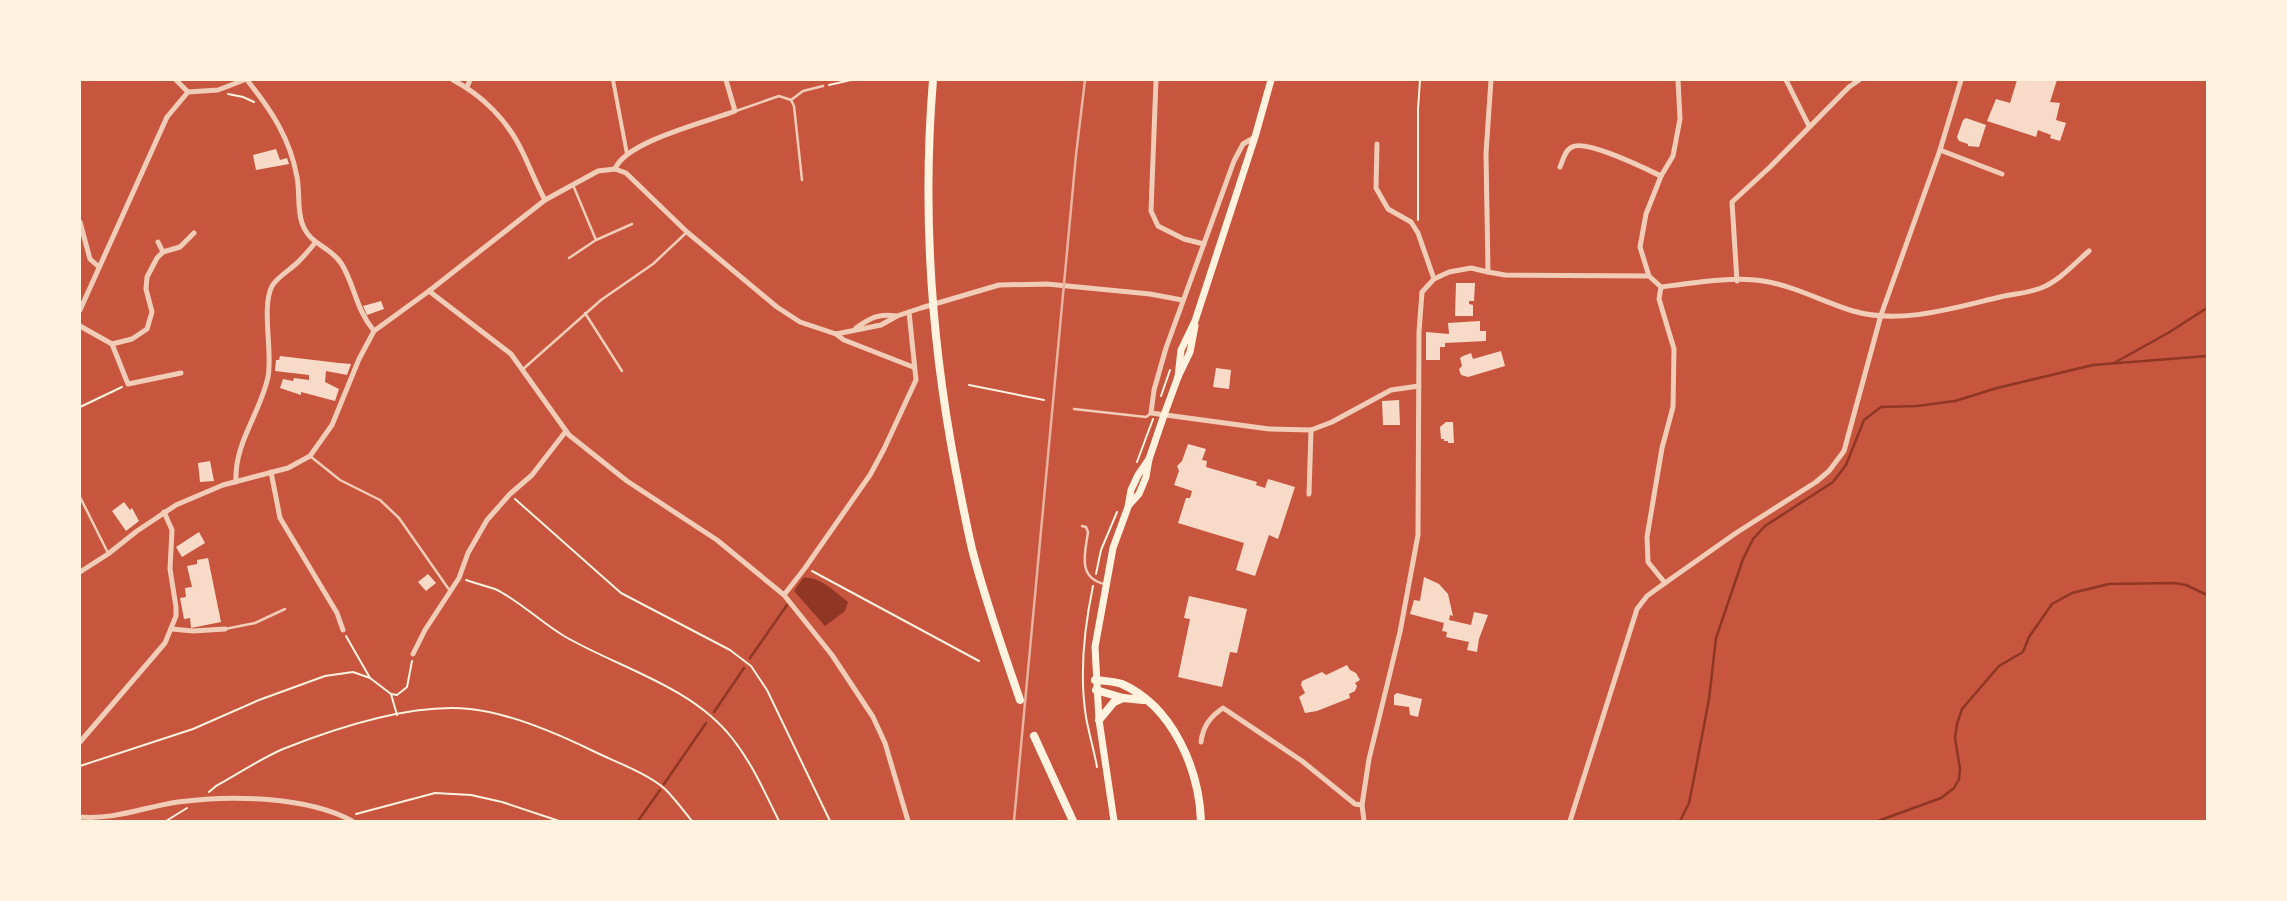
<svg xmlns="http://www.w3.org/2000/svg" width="2287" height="901" viewBox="0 0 2287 901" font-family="'Public Sans',sans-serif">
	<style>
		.water { fill: #8f3625 }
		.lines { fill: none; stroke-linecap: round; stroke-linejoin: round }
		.stream { stroke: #8f3625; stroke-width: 2.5 }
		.building { fill: #f7dbc8 }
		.path { stroke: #fff3e0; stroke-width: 2 }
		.service { stroke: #f1ccb7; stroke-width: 2.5 }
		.pedestrian { stroke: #f1ccb7; stroke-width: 4 }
		.minor { stroke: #f1ccb7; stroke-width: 5 }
		.secondary { stroke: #fff3e0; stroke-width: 7 }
		.primary { stroke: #fff3e0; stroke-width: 8 }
		.rail { stroke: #e9b49f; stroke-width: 2.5 }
	</style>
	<rect width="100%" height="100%" fill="#c8553d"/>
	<path class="water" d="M803 578C820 576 835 592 848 602L845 611 825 626 794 591Z"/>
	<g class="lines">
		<g class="stream">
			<path d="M2114 363 2168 333 2207 308"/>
			<path d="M750 658 787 605"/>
			<path d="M714 712 744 668"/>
			<path d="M664 784 706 723"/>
			<path d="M638 821 660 790"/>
			<path d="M1680 821 1689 803 1694 778 1709 699 1716 638 1743 559 1753 539 1765 526 1833 482 1846 465 1864 420 1881 407 1917 406 1955 401 1997 388 2093 365 2207 356"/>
			<path d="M1878 821 1941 798 1954 788 1959 779 1960 769 1955 738 1957 724 1962 709 1999 666 2023 652 2029 637 2052 604 2072 593 2109 584 2174 583 2186 585 2207 595"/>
		</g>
	</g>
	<g class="building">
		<path d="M2017 80H2057L2050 102 2060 103 2056 120 2066 123 2060 141 2050 138 2051 135 2038 130 2036 137 1987 121 1996 99 2010 103Z"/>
		<path d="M1966 118 1986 125 1979 147 1968 146V144L1959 141 1957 137 1963 120Z"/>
		<path d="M276 149 280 160 287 158 289 164 256 170 253 155Z"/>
		<path d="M1456 283H1475L1474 301H1469V304L1473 305V316H1455Z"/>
		<path d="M381 301 384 309 367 315 363 306Z"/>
		<path d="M1480 321V331H1486V341L1445 343V347H1440V360H1426V332L1449 334 1448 323Z"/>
		<path d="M1501 351 1505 366 1468 377 1461 375 1459 369 1462 366 1460 358 1463 356 1471 353 1473 359Z"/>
		<path d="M280 356 339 363 351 364 347 375 326 371 325 382 339 389 335 401 301 392V395L280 388 283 379 293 381 294 378 309 380V375L275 371 276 360H279Z"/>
		<path d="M1216 368 1231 370 1229 389 1213 387Z"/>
		<path d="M1399 400 1400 425H1383L1382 401Z"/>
		<path d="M1446 422H1453L1454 443H1448V441H1444V439H1441L1440 427Z"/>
		<path d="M1188 444 1206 449 1202 460 1207 461 1206 467 1257 482 1256 485 1265 488 1268 479 1295 487 1278 539 1269 535 1255 576 1236 570 1244 543 1178 523 1186 498H1190L1192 491 1174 485 1179 471 1177 466 1182 461Z"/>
		<path d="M210 461 214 481 200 482 198 463Z"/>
		<path d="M124 502 130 510 132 508 139 521 126 531 112 511Z"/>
		<path d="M199 532 205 543 182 557 176 547Z"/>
		<path d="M208 558 221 622 191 628 190 618 184 619 180 598 186 597 185 588 192 587 187 566 197 564V560Z"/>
		<path d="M428 574 436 583 426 591 418 582Z"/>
		<path d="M1424 577 1439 584 1448 594 1453 616 1450 615 1449 620 1471 625 1474 612 1488 615 1479 639 1477 652 1467 650 1469 642 1446 637 1447 632 1442 631 1444 623 1410 614 1414 600 1420 601Z"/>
		<path d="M1189 596 1247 609 1237 653 1230 652 1222 687 1178 677 1190 619 1184 618Z"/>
		<path d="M1347 665 1350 670 1356 673 1360 680 1355 683 1357 686 1355 691 1349 694 1350 698 1317 711 1305 713 1299 697 1305 693 1301 685 1302 681 1322 672 1326 675Z"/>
		<path d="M1397 693 1422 699 1418 717 1410 715 1409 707 1394 705V695Z"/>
	</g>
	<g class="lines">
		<g class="path">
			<path d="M829 85 851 80"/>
			<path d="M228 94 243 97 254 102"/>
			<path d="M1418 220V109L1420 80"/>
			<path d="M969 385 1044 400"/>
			<path d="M1161 396 1170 370"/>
			<path d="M80 407 122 387"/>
			<path d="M1137 462 1153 419"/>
			<path d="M515 499 621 593 730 650 751 666 767 690 830 821"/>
			<path d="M812 571 979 661"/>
			<path d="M1096 574 1101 550 1117 512"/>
			<path d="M466 580C475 583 485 586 495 589 517 599 542 623 564 636 619 668 691 686 732 738 752 763 765 793 779 821"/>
			<path d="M1093 586C1084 629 1079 673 1086 717 1089 734 1094 750 1097 767"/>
			<path d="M346 636 370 678"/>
			<path d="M391 694 397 715"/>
			<path d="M80 766 193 729 259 700 325 676 353 672 370 678 391 694 397 695 407 687 412 661"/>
			<path d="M209 792 216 786C238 774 260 759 283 749 336 728 413 703 470 709 509 713 556 733 591 750 613 761 647 773 665 789 675 799 683 810 692 821"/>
			<path d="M356 814 435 793 471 795 502 802 559 821"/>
			<path d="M166 821 187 808"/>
		</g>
		<g class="service">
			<path d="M791 100 803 91 823 86"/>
			<path d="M736 111 779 96 791 100 794 106 802 180"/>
			<path d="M573 185 596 240"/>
			<path d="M569 258 596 240 632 224"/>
			<path d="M585 313 622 371"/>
			<path d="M522 370 601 300 653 264 687 232"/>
			<path d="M1074 409 1146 417 1150 414"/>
			<path d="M310 456 340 480 380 500 399 518 450 591"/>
			<path d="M80 497 108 553"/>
			<path d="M1082 526 1086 527 1088 532C1085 553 1077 578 1105 584"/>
			<path d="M225 629 255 623 285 609"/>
		</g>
		<path class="pedestrian" d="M613 80 627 154"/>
		<g class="minor">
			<path d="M176 80 188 92"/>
			<path d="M247 80C271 110 290 138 297 177 300 192 297 208 302 223 310 246 329 245 341 263 355 285 355 308 374 331"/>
			<path d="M453 80C482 95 508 121 522 151 530 167 536 184 545 200"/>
			<path d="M1156 80 1151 211 1158 226 1184 239 1204 244"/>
			<path d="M1786 80 1809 126"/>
			<path d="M467 87 470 80"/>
			<path d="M1255 137 1243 144 1234 161 1166 348 1154 390 1151 413 1269 429 1311 430 1332 422 1391 390 1419 386"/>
			<path d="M1377 144 1376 188 1388 209 1411 222 1418 233 1434 279"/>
			<path d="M1940 150 2002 174"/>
			<path d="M1560 167C1563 160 1565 150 1572 147 1586 139 1646 169 1661 176"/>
			<path d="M615 169C626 141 707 122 735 111L726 80"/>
			<path d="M80 222 90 259 99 267"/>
			<path d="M158 242 163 252"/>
			<path d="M1488 272 1505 275 1649 276"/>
			<path d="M1737 281 1732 202 1770 167 1849 87 1859 80"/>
			<path d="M1661 287C1691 283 1734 276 1763 281 1795 286 1823 302 1853 311 1900 325 1954 308 2000 297 2013 294 2028 293 2041 288 2059 281 2074 264 2089 251"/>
			<path d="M429 291 511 354 569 435 627 481 717 540 784 595 832 655 873 717 885 743 908 821"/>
			<path d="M80 310 167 117 188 92 218 90 244 80"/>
			<path d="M80 326 112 344 128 384 181 373"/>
			<path d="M856 328C870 318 879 313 896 316"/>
			<path d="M836 334 844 340 913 367"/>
			<path d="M112 344 132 339 147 329 152 312 146 289 147 277 157 258 163 252 180 247 194 233"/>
			<path d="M271 472 280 518 337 613 343 630"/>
			<path d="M236 482C234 443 260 414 268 377 273 352 261 308 272 286 278 276 292 269 300 260 305 255 310 249 315 243"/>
			<path d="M1309 494 1311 430"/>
			<path d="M80 572 108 554 137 531 176 505 223 485 288 468 310 456 332 425 359 359 374 331 429 291 545 200 598 171 615 169 626 173 687 232 777 307 800 322 836 334 881 325 897 316 921 308 999 285 1047 284 1150 294 1182 300"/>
			<path d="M1665 583 1648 562 1647 537 1662 448 1673 407 1674 349 1659 299 1661 287 1649 276 1640 247 1646 214 1661 176 1673 156 1680 119 1678 80"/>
			<path d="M784 595 805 568 870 475 884 449 916 380 909 312"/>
			<path d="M172 629 193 631 225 629"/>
			<path d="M413 654 425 630 459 578 468 553 487 520 510 494 532 475 566 431"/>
			<path d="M80 742 165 643 176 616V607L170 569 172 530 164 512"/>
			<path d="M1201 742C1203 726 1210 717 1223 708L1302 761 1355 804 1362 805"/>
			<path d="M80 817C115 820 144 807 178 802 229 795 307 796 352 821"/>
			<path d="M1364 821 1362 805 1369 759 1400 632 1418 535 1419 332 1422 292 1434 279 1449 272 1471 268 1488 272 1486 153 1491 80"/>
			<path d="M1570 821 1637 609 1647 596 1665 583 1736 533 1816 482 1829 471 1844 451 1881 315 1940 150 1961 80"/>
		</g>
		<g class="secondary">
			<path d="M1178 377 1181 350 1195 321 1255 137 1271 80"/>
			<path d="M1129 505 1139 494 1146 477 1149 459 1164 415 1178 377 1190 352 1195 326"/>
			<path d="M1114 821 1099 720 1095 647 1113 548 1128 507 1131 490 1138 475 1149 459"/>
		</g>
		<g class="primary">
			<path d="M933 80C922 212 931 341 956 471 961 497 966 523 972 549 985 600 1003 650 1020 700"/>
			<path d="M1095 680C1104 681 1113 681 1122 684 1173 707 1199 769 1201 821"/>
			<path d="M1096 690 1123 698 1143 700"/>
			<path d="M1099 720 1114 702 1123 698"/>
			<path d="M1034 736 1073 821"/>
		</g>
		<path class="rail" d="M1014 821 1076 155 1085 80"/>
	</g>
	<rect width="2287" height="901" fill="none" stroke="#fff3e0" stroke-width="162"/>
</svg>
